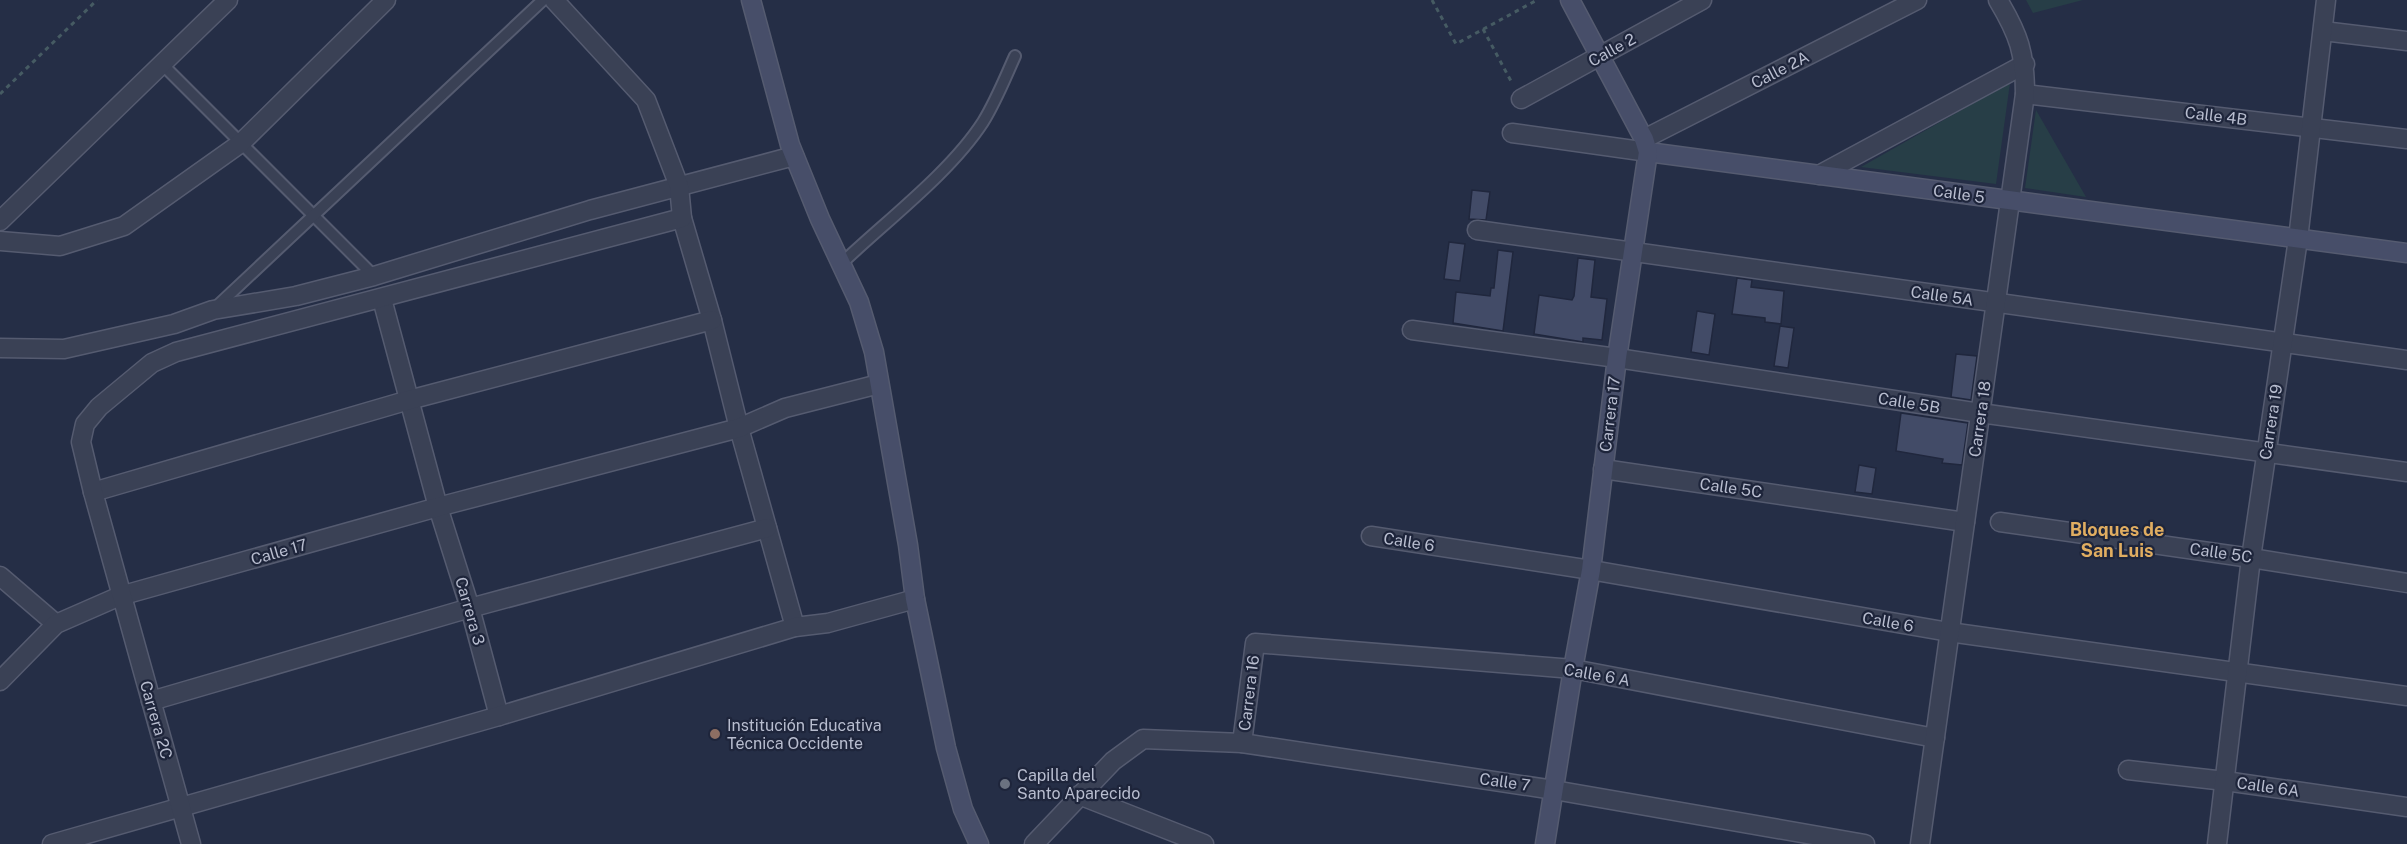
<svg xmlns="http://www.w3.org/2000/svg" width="2407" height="844" viewBox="0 0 2407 844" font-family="'Public Sans',sans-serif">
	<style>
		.green { fill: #273e47 }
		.building { fill: #424b67; stroke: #20273d; stroke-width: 1.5 }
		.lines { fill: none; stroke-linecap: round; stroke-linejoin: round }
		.lane-casing { stroke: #555b70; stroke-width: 14 }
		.street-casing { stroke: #555b70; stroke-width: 21 }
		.secondary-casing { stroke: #555b70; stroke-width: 21 }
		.path { stroke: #465b63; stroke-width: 3; stroke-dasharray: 4.5 4.5; stroke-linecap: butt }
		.lane { stroke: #3a4155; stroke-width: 10 }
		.street { stroke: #3a4155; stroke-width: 18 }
		.secondary { stroke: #474e69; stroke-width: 18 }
		.education-dot { fill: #8d6e63; stroke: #1e253b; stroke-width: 2 }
		.worship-dot { fill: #6b7280; stroke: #1e253b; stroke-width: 2 }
		.labels { text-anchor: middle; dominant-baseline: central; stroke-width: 4.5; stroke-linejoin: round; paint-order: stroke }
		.street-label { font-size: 16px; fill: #b8bdcf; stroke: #1e253b }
		.poi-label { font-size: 16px; fill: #b8bdcf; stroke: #1e253b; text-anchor: start }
		.neighbourhood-label { font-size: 18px; font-weight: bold; fill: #e0ad61; stroke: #1e253b }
	</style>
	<rect width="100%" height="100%" fill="#252e46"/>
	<g class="green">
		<path d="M2026 0H2083L2033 13Z"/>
		<path d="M2010 83 1996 184 1861 167 2009 83Z"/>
		<path d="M2036 110 2086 197 2025 188Z"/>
	</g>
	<g class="building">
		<path d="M1472 190 1490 192 1486 220 1469 219Z"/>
		<path d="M1449 242 1465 244 1460 281 1444 279Z"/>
		<path d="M1498 250 1513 252 1503 331 1453 323 1456 292 1490 296 1491 288H1494Z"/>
		<path d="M1578 258 1595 260 1591 297 1607 299 1602 340 1583 338V342L1534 334 1539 295 1572 300 1574 296Z"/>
		<path d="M1737 278 1752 280 1751 287 1784 291 1781 324 1765 322V318L1732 314Z"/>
		<path d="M1697 311 1715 314 1709 355 1691 352Z"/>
		<path d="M1780 326 1794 328 1788 368 1774 366Z"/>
		<path d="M1956 354 1977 356 1971 400 1951 397Z"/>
		<path d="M1901 413 1968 423 1962 465 1942 463 1943 459 1896 451Z"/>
		<path d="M1859 465 1876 468 1872 494 1855 492Z"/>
	</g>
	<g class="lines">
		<g class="lane-casing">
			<g id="lane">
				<path d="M161 63 374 276"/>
				<path d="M841 264C886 221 950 173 983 122 996 101 1005 78 1015 56"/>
				<path d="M215 308 543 0"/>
			</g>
		</g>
		<g class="street-casing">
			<g id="street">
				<path d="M2323 31 2407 41"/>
				<path d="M2025 94 2407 139"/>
				<path d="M1521 99 1702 0"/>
				<path d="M1512 133 1648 152"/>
				<path d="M1644 139 1917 0"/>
				<path d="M1819 175 2025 64"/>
				<path d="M682 218 712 320 739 428 795 627"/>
				<path d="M0 221 228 0"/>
				<path d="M1477 230 2407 360"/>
				<path d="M0 241 60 246 124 226 241 143 386 0"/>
				<path d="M382 299 438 507 470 608 499 716"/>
				<path d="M1412 330 1617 358 1980 413 2407 472"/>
				<path d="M0 348 64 349 174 324 213 310 296 296 374 276 590 210 794 156"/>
				<path d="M1603 469 1965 522"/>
				<path d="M93 492 409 400 712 320"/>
				<path d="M2000 522 2251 558 2407 583"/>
				<path d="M1371 536 1591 570 1949 632 2407 696"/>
				<path d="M0 576 56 624"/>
				<path d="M0 681 56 624 120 596 438 507 739 428 785 408 879 384"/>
				<path d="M151 701 470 608 767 528"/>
				<path d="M1242 743 1255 643 1573 669 1935 738"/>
				<path d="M2128 770 2225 781 2407 807"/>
				<path d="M1079 795 1204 844"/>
				<path d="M52 844 499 716 795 627 828 623 915 599"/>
				<path d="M191 844 93 492 81 442 85 424 99 407 152 363 176 352 682 218 679 186 646 100 554 0"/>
				<path d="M1034 844 1113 761 1143 739 1242 743 1554 790 1865 844"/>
				<path d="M1920 844 2025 94C2025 53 2019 35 1998 0"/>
				<path d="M2217 844 2251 558 2298 239 2326 0"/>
			</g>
		</g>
		<g class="secondary-casing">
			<g id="secondary">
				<path d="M751 0 790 145 820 219 859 302 874 352 908 545 915 599 946 748 963 809 979 844"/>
				<path d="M1648 152 2407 253"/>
				<path d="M1545 844 1573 669 1591 570 1617 358 1648 152 1644 139 1570 0"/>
			</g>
		</g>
		<g class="path">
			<path d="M1432 0 1456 44 1537 0"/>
			<path d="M1483 29 1512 83"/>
			<path d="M0 94 97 0"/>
		</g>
		<use href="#lane" class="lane"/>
		<use href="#street" class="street"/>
		<use href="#secondary" class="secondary"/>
	</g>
	<circle class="education-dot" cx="715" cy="734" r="6"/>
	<circle class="worship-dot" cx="1005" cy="784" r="6"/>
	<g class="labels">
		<g class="street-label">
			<text transform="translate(1612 50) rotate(-29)">Calle 2</text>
			<text transform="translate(1780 70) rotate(-27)">Calle 2A</text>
			<text transform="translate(2216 116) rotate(7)">Calle 4B</text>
			<text transform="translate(1959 194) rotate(8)">Calle 5</text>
			<text transform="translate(1942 296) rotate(8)">Calle 5A</text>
			<text transform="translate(1909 403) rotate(9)">Calle 5B</text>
			<text transform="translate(1610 414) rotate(-83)">Carrera 17</text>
			<text transform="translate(1980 419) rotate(-82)">Carrera 18</text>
			<text transform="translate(2271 422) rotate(-81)">Carrera 19</text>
			<text transform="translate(1731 488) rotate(8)">Calle 5C</text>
			<text transform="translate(1409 542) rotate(9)">Calle 6</text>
			<text transform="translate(279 552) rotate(-16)">Calle 17</text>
			<text transform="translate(2221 553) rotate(8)">Calle 5C</text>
			<text transform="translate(470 611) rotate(74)">Carrera 3</text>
			<text transform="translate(1888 622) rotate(10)">Calle 6</text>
			<text transform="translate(1597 675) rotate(10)">Calle 6 A</text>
			<text transform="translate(1249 693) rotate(-83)">Carrera 16</text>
			<text transform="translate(156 720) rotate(74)">Carrera 2C</text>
			<text transform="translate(1505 782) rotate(8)">Calle 7</text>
			<text transform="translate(2268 787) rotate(8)">Calle 6A</text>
		</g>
		<g class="poi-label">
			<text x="727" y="725">Institución Educativa<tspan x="727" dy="18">Técnica Occidente</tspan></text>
			<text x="1017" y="775">Capilla del<tspan x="1017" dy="18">Santo Aparecido</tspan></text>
		</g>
		<g class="neighbourhood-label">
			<text x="2117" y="529">Bloques de<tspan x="2117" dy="21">San Luis</tspan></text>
		</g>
	</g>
</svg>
